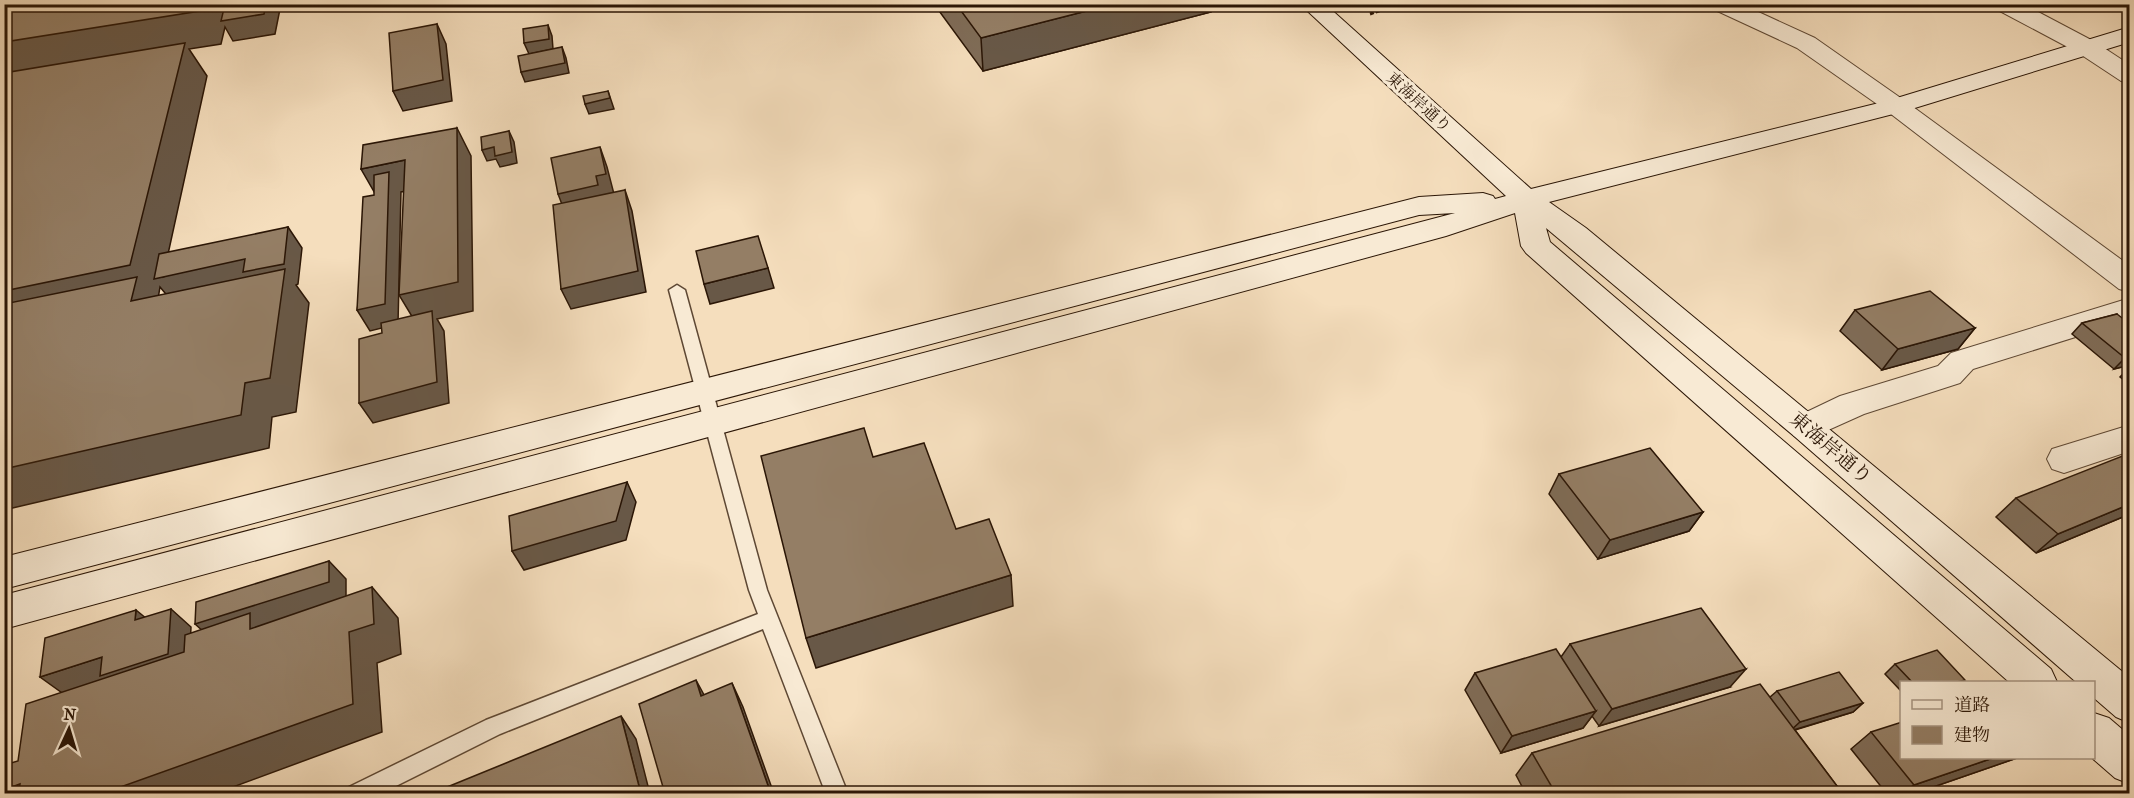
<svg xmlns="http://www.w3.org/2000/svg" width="2134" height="798" viewBox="0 0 2134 798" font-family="'IM FELL French Canon','Noto Serif JP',serif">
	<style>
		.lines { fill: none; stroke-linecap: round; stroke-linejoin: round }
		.lane-casing { stroke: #5e4834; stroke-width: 3 }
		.street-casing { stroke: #5e4834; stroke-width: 2 }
		.secondary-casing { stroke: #2b1606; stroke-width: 2 }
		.path { stroke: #2b1606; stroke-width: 3; stroke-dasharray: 4 2; stroke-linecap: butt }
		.lane { fill: #f8ead4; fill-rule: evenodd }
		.street { fill: #f8ead4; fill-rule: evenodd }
		.secondary { fill: #f8ead4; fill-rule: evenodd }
		.wall { fill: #7f6c57; stroke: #2b1606; stroke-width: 1.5 }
		.shaded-wall { fill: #685847; stroke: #2b1606; stroke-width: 1.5 }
		.building { fill: #947e65; stroke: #2b1606; stroke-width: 1.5 }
		.labels { text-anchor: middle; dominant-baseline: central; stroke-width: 6; stroke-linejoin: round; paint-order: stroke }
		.far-street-label { font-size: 16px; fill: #2b1606; stroke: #f8ead4 }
		.street-label { font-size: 20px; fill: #2b1606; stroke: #f8ead4 }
	</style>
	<rect width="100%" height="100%" fill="#f5debd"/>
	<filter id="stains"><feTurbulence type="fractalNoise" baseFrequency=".00333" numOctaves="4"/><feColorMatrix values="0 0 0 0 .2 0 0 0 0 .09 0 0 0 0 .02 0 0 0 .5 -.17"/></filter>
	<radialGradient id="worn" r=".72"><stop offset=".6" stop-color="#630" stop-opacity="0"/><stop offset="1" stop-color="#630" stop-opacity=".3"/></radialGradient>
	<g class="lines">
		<g class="lane-casing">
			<path id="lane" d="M677 285 685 290 767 590 848 794H826L763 629 500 734 380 794H347L349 787 486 720 758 614 749 590 669 290Z"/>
		</g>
		<g class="street-casing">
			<g id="street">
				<path d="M1710 4H1741L1815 38 1905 101 2130 266V292L2119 289 1887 111 1797 48 1713 9Z"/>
				<path d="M1993 4H2023L2095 42 2130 65V83L2121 81 2077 52 1996 9Z"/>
				<path d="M2130 298V320L1973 369 1960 383 1864 414 1806 440 1794 436 1789 427 1794 418 1840 396 1938 366 1951 353Z"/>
				<path d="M2130 425V451L2064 473 2052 469 2047 459 2052 449Z"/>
			</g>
		</g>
		<g class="secondary-casing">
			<g id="secondary">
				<path d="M1300 4H1325L1531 189 1887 101 2130 27V42L1905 111 1549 202 1586 228 2130 678V723L2116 717 2094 698V682H2076L1794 436 1546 228 1550 242 2051 669 2057 682H2009L1526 253 1521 246 1515 213 1446 236 4 629V595L1455 213 1419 215 4 589V557L1419 197 1483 193 1493 196 1495 199 1506 196Z"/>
				<path d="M2094 713 2109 718 2130 736V784L2115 778 2092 758Z"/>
			</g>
		</g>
		<path class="path" d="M1370 14 1399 4"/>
		<use href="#lane" class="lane"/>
		<use href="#street" class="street"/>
		<use href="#secondary" class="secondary"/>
	</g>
	<g class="wall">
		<path d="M934 4H1212L1211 12 983 71Z"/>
		<path d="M1855 310 1975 328 1958 349 1882 370 1840 331Z"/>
		<path d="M2117 314 2130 365 2114 369 2072 334 2082 323Z"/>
		<path d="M2130 367V385L2120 377Z"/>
		<path d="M1559 474 1703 512 1689 531 1598 559 1549 494Z"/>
		<path d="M2016 498 2130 514 2036 553 1996 517Z"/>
		<path d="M1570 644 1730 687 1599 726 1592 716 1583 728 1501 753 1465 690 1475 673 1561 657Z"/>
		<path d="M1895 664 1962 682H1902V692L1885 674Z"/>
		<path d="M1777 691 1863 703 1853 712 1795 730 1843 794H1526L1516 775 1532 753 1770 697Z"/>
		<path d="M1871 732 2017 758 1913 794H1887L1851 749Z"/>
	</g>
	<g class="shaded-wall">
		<path d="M4 4H23L30 14 39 4H281L275 34 233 41 225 27 221 44 189 49 207 76 163 277 288 227 302 248 298 284 296 285 309 303 296 412 272 417 269 448 4 510V469L170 299 160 287 158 299 4 332Z"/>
		<path d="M1114 4H1212L1211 12 983 71 981 38Z"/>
		<path d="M437 24 446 44 452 101 403 111 393 91Z"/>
		<path d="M548 25 552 36 553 49 529 54 524 43Z"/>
		<path d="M562 47 566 58 569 73 525 82 521 72Z"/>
		<path d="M608 91 614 109 589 114 585 104Z"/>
		<path d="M457 128 471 156 473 311 437 319 444 331 449 403 373 423 359 403 416 323 399 295Z"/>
		<path d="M509 131 514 142 517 163 500 167 496 159 487 161 482 150Z"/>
		<path d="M600 147 607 167 614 194 566 215 558 194 596 176Z"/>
		<path d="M405 160 420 189 401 192 398 324 370 331 357 310 377 197 361 169Z"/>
		<path d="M625 190 632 211 646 292 571 309 561 289Z"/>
		<path d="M768 268 774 288 710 304 704 284Z"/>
		<path d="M1975 328 1958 349 1882 370 1898 349Z"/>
		<path d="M2130 357V365L2114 369 2125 358Z"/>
		<path d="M627 482 636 502 626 540 524 570 512 551Z"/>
		<path d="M2130 504V514L2036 553 2058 534Z"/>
		<path d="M1703 512 1689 531 1598 559 1610 540Z"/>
		<path d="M329 561 346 579V600L215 642 195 624Z"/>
		<path d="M1011 575 1013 606 816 668 806 638Z"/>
		<path d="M372 587 398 618 401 654 377 663 382 732 214 794H101L349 632Z"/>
		<path d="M171 609 191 627 189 672 65 695 40 677 102 657Z"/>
		<path d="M136 610 158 628 135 620Z"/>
		<path d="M1746 669 1730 687 1599 726 1612 709Z"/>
		<path d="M4 678 7 680 6 741 4 742Z"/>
		<path d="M696 680 709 704 701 696Z"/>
		<path d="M732 683 743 707 774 794H771Z"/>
		<path d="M1863 703 1853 712 1790 731 1800 722Z"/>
		<path d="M1596 711 1583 728 1501 753 1512 736Z"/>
		<path d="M621 716 636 739 650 794H641Z"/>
		<path d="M1993 758H2017L1913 794H1902L1914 785Z"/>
		<path d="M20 784 35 794H4V790Z"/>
	</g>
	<g class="building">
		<path d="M41 4H202L200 11 4 42V10Z"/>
		<path d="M225 4H266L264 14 221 21Z"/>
		<path d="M956 4H1114L981 38Z"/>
		<path d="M437 24 443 80 393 91 389 33Z"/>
		<path d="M548 25 549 39 524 43 523 29Z"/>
		<path d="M185 43 130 265 4 291V73Z"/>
		<path d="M562 47 565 63 521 72 518 56Z"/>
		<path d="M608 91 610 98 585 104 583 96Z"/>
		<path d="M457 128 458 282 399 295 405 160 361 169 363 145Z"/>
		<path d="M509 131 512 152 495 156 494 147 482 150 481 137Z"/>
		<path d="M600 147 606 174 596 176 598 185 558 194 551 158Z"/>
		<path d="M389 172 385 304 357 310 363 197 374 195V175Z"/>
		<path d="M625 190 638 271 561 289 553 205Z"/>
		<path d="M288 227 284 264 243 272 245 259 154 279 159 254Z"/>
		<path d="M758 236 768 268 704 284 696 251Z"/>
		<path d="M285 269 270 378 245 383 241 415 4 469V304L137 277 131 301Z"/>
		<path d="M1930 291 1975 328 1898 349 1855 310Z"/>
		<path d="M432 311 437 382 359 403V339L382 333 381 323Z"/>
		<path d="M2117 314 2130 324V357L2125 358 2082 323Z"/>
		<path d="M864 428 873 457 924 443 956 529 989 519 1011 575 806 638 761 456Z"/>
		<path d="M1650 448 1703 512 1610 540 1559 474Z"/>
		<path d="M2130 453V504L2058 534 2016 498Z"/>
		<path d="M627 482 616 521 512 551 509 516Z"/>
		<path d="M329 561V582L195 624 196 602Z"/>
		<path d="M372 587 374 624 349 632 353 704 101 794H19L20 784 4 790V765L18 761 26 704 184 652 185 635 250 613V629Z"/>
		<path d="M1701 608 1746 669 1612 709 1570 644Z"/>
		<path d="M171 609 168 654 100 676 102 657 40 677 45 638 136 610 135 620Z"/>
		<path d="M1556 649 1596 711 1512 736 1475 673Z"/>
		<path d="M1937 650 1965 680 1957 682H1912L1895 664Z"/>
		<path d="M1839 672 1863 703 1800 722 1777 691Z"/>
		<path d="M696 680 701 696 732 683 771 794H665L639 704Z"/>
		<path d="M1760 684 1843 794H1556L1532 753Z"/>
		<path d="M621 716 641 794H430Z"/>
		<path d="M1902 722V758H1993L1914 785 1871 732Z"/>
	</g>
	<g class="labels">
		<g class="far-street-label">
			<text transform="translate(1419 102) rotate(42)">東海岸通り</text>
		</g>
		<g class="street-label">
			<text transform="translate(1831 448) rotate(40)">東海岸通り</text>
		</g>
	</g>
	<rect width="2134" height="798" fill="none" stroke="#f5debd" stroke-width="24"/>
	<rect x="6" y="6" width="2122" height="786" fill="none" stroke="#2b1606" stroke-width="3"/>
	<rect x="12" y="12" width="2110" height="774" fill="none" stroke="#2b1606" stroke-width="1.5"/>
	<rect x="1900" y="681" width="195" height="78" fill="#f8ead4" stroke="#a69582" stroke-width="1.5"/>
	<rect x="1912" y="700" width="30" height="9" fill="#f8ead4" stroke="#a69582" stroke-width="1.5"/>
	<text x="1954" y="711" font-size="18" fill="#2b1606">道路</text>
	<rect x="1912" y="726" width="30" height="18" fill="#947e65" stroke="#a69582" stroke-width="1.5"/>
	<text x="1954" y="741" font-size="18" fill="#2b1606">建物</text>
	<g transform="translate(69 729) rotate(4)" stroke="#f8ead4" stroke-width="4.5" paint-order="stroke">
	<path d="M0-4.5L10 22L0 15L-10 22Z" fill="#2b1606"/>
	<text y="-9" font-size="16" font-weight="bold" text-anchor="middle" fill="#2b1606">N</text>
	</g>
	<rect width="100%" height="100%" filter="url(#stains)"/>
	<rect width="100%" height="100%" fill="url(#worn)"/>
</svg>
